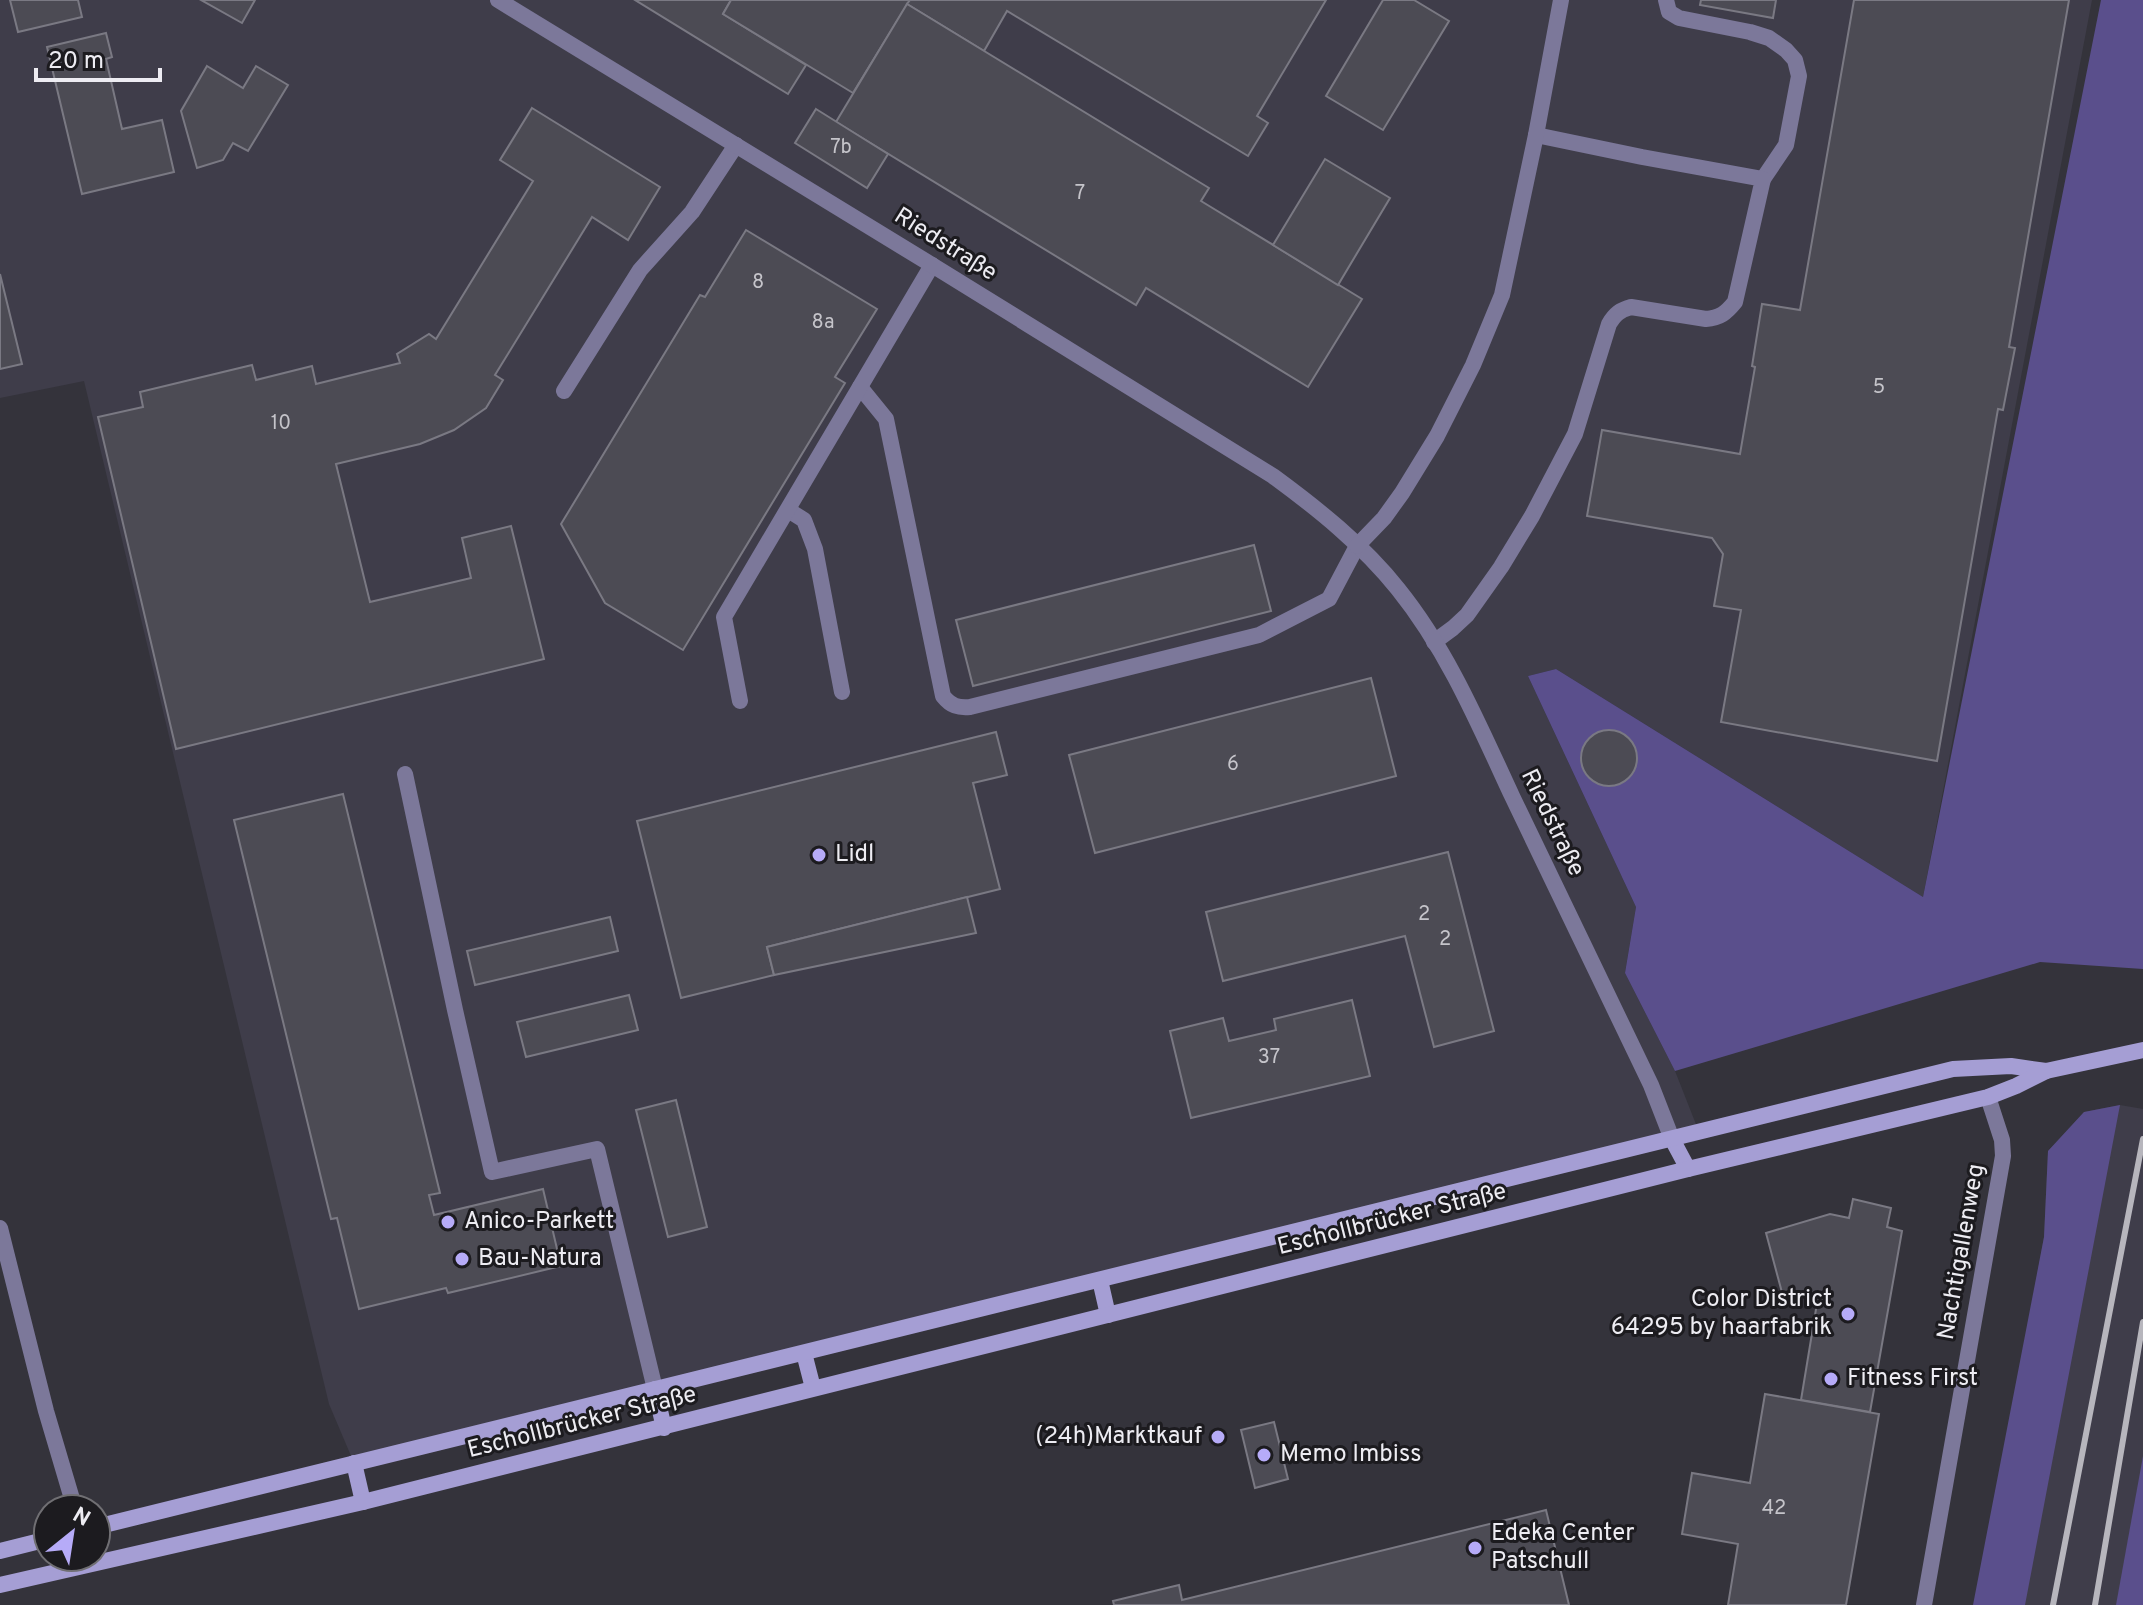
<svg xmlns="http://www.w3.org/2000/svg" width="2143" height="1605" viewBox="0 0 2143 1605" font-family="Overpass,sans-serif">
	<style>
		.built { fill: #3f3d4a }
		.green { fill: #5a4f8c }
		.building { fill: #4c4b54; stroke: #7a7983; stroke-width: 2 }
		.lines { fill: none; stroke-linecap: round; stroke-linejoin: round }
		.service { stroke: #7c789a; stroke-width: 16 }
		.minor { stroke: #7c789a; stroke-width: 16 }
		.secondary { stroke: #a59ed4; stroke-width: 16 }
		.rail { stroke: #b7b6bd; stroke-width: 6 }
		.poi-dot { fill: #b6abf8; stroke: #1c1b1f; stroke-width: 3 }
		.labels { text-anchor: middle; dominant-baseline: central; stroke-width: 6; stroke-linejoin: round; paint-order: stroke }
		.number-label { font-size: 20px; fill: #c5c4ca }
		.street-label { font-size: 24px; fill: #edecf2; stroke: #1c1b1f }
		.poi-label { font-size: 24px; fill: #edecf2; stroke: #1c1b1f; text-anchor: start }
	</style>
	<rect width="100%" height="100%" fill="#34333b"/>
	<g class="built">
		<path d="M0 0H2092L1923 897 1556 669 1528 676 1636 907 1625 973 1675 1071 1699 1132 354 1463 329 1404 84 381 0 398Z"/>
		<path d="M2120 1105 2143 1109V1605H1977L2044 1237 2048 1151 2084 1112Z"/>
	</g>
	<g class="green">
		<path d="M2101 0H2143V969L2040 962 1675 1071 1625 973 1636 907 1528 676 1556 669 1923 897Z"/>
		<path d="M2120 1105 2025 1605H1973L2044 1237 2048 1151 2084 1112Z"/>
		<path d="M2143 1456V1605H2116Z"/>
	</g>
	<g class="building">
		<path d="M10 0H78L82 17 18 32Z"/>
		<path d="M201 0H255L242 23Z"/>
		<path d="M635 0H731L723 14 806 65 788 94Z"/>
		<path d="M731 0H910L853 93 723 14Z"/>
		<path d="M910 0H1326L1257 116 1268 123 1248 156 1007 11 984 51 907 4Z"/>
		<path d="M1383 0H1414L1449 21 1383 130 1326 96Z"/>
		<path d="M1701 0H1776L1773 18 1700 5Z"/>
		<path d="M1854 0H2069L2009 347 2015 348 2003 410 1998 409 1937 761 1721 722 1741 610 1714 606 1723 554 1712 538 1587 516 1602 430 1740 454 1755 367 1752 366 1762 304 1800 310Z"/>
		<path d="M907 4 1209 188 1201 201 1362 299 1308 387 1146 288 1136 305 836 122Z"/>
		<path d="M106 33 112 57 106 59 122 129 162 120 174 172 82 194 47 47Z"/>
		<path d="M207 66 243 88 256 66 288 85 248 151 233 143 223 160 197 168 181 111Z"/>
		<path d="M532 108 660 187 628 240 592 217 495 375 503 380 486 408 454 430 420 444 336 464 370 602 471 578 462 538 511 526 544 659 176 749 98 417 143 407 140 392 252 365 256 380 312 366 316 384 400 363 397 354 429 334 436 339 533 181 500 160Z"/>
		<path d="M816 109 888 154 867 188 795 143Z"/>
		<path d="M1325 159 1390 198 1338 285 1273 245Z"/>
		<path d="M746 230 877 309 835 377 845 383 683 650 605 603 561 524 700 295 705 297Z"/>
		<path d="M0 274 22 364 0 369Z"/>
		<path d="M1254 545 1271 611 973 686 956 620Z"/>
		<path d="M1371 678 1396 776 1095 853 1069 755Z"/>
		<circle cx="1609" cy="758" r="28"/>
		<path d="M996 732 1007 775 973 783 1000 889 767 947 774 975 681 998 637 821Z"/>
		<path d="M343 794 440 1193 429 1195 434 1215 543 1189 561 1266 448 1293 446 1288 359 1309 337 1218 331 1219 234 820Z"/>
		<path d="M1448 852 1494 1031 1434 1047 1405 936 1223 981 1206 912Z"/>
		<path d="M967 897 976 933 774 975 767 947Z"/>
		<path d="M610 917 618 951 475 985 467 951Z"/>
		<path d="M629 995 638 1030 526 1057 517 1022Z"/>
		<path d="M1352 1000 1370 1076 1191 1118 1170 1031 1223 1018 1229 1041 1276 1030 1274 1019Z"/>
		<path d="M676 1100 707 1227 668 1237 636 1110Z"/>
		<path d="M1853 1199 1891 1208 1887 1227 1902 1231 1870 1412 1801 1400 1819 1291 1784 1300 1766 1233 1830 1214 1849 1218Z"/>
		<path d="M1765 1394 1879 1414 1846 1605H1728L1738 1544 1682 1534 1692 1473 1750 1483Z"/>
		<path d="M1274 1422 1288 1479 1255 1488 1241 1430Z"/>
		<path d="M1546 1510 1569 1605H1114L1113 1601 1179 1585 1182 1600Z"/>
	</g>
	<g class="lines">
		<g class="service">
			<path d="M1666 0 1669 12 1679 18 1750 32 1769 38 1786 50 1795 60 1799 76 1786 145 1763 179"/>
			<path d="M860 387 886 419 943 696C951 706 958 708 970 707L1259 635 1329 599 1357 546"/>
			<path d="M564 391 640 270 692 212 736 145"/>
			<path d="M788 510 804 520 815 549 842 692"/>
			<path d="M1434 642 1453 628 1467 615 1501 567 1532 516 1575 434 1609 324C1615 314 1620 310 1631 307L1706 319C1720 318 1726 313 1735 302L1763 179 1642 157 1536 135"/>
			<path d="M740 701 724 617 932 265"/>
			<path d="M405 774 455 1010 492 1172 597 1149 655 1389"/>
		</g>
		<g class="minor">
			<path d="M498 0 932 265 1273 476C1318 509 1363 545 1398 589 1448 651 1479 725 1512 796 1558 892 1605 989 1651 1085L1672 1139"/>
			<path d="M1357 546 1384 518 1402 493 1437 436 1473 365 1502 295 1536 135 1561 0"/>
			<path d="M0 1228 46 1411 75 1509"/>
			<path d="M1924 1605 2003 1156 2002 1140 1988 1097"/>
		</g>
		<g class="secondary">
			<path d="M1672 1139 1688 1169"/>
			<path d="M1100 1280 1108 1315"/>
			<path d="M804 1353 813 1388"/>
			<path d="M655 1389 664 1428"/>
			<path d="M354 1463 363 1502"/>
			<path d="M96 1527 1953 1069 2011 1066 2046 1071"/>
			<path d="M0 1551 48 1539"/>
			<path d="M0 1585 363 1502 1688 1169 1988 1097 2016 1086 2046 1071 2143 1050"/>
		</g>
		<g class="rail">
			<path d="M2053 1605 2143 1139"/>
			<path d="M2095 1605 2143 1322"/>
		</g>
	</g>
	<g class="poi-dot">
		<circle cx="819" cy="855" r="8"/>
		<circle cx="448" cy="1222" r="8"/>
		<circle cx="462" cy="1259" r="8"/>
		<circle cx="1848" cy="1314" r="8"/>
		<circle cx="1831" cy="1379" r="8"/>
		<circle cx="1218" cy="1437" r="8"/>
		<circle cx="1264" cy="1455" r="8"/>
		<circle cx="1475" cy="1548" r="8"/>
	</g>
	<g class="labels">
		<g class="number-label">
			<text x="841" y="148">7b</text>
			<text x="1080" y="194">7</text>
			<text x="758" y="283">8</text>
			<text x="823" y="323">8a</text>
			<text x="1879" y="388">5</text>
			<text x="281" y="424">10</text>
			<text x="1233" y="765">6</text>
			<text x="1424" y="915">2</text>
			<text x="1445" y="940">2</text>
			<text x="1269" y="1058">37</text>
			<text x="1774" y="1509">42</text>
		</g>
		<g class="street-label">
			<text transform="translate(945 245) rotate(32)">Riedstraße</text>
			<text transform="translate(1552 823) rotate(64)">Riedstraße</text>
			<text transform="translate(1392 1220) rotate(-14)">Eschollbrücker Straße</text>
			<text transform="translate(1962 1252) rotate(-80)">Nachtigallenweg</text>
			<text transform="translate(582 1423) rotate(-14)">Eschollbrücker Straße</text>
		</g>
		<g class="poi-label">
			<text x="835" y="855">Lidl</text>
			<text x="464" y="1222">Anico-Parkett</text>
			<text x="478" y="1259">Bau-Natura</text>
			<text x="1832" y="1300" text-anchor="end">Color District<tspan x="1832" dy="28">64295 by haarfabrik</tspan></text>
			<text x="1847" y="1379">Fitness First</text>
			<text x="1202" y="1437" text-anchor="end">(24h)Marktkauf</text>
			<text x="1280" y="1455">Memo Imbiss</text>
			<text x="1491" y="1534">Edeka Center<tspan x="1491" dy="28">Patschull</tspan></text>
		</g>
	</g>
	<g transform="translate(72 1533) rotate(30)"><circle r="38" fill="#1c1b1f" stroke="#706f73" stroke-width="2"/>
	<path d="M0-6L14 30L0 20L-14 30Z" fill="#b6abf8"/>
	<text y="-12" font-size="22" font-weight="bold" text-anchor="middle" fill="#edecf2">N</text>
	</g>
	<path d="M36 68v12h124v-12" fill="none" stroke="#edecf2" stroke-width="4"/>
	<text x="48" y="68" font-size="24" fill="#edecf2" stroke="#1c1b1f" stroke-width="6" paint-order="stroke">20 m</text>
</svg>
